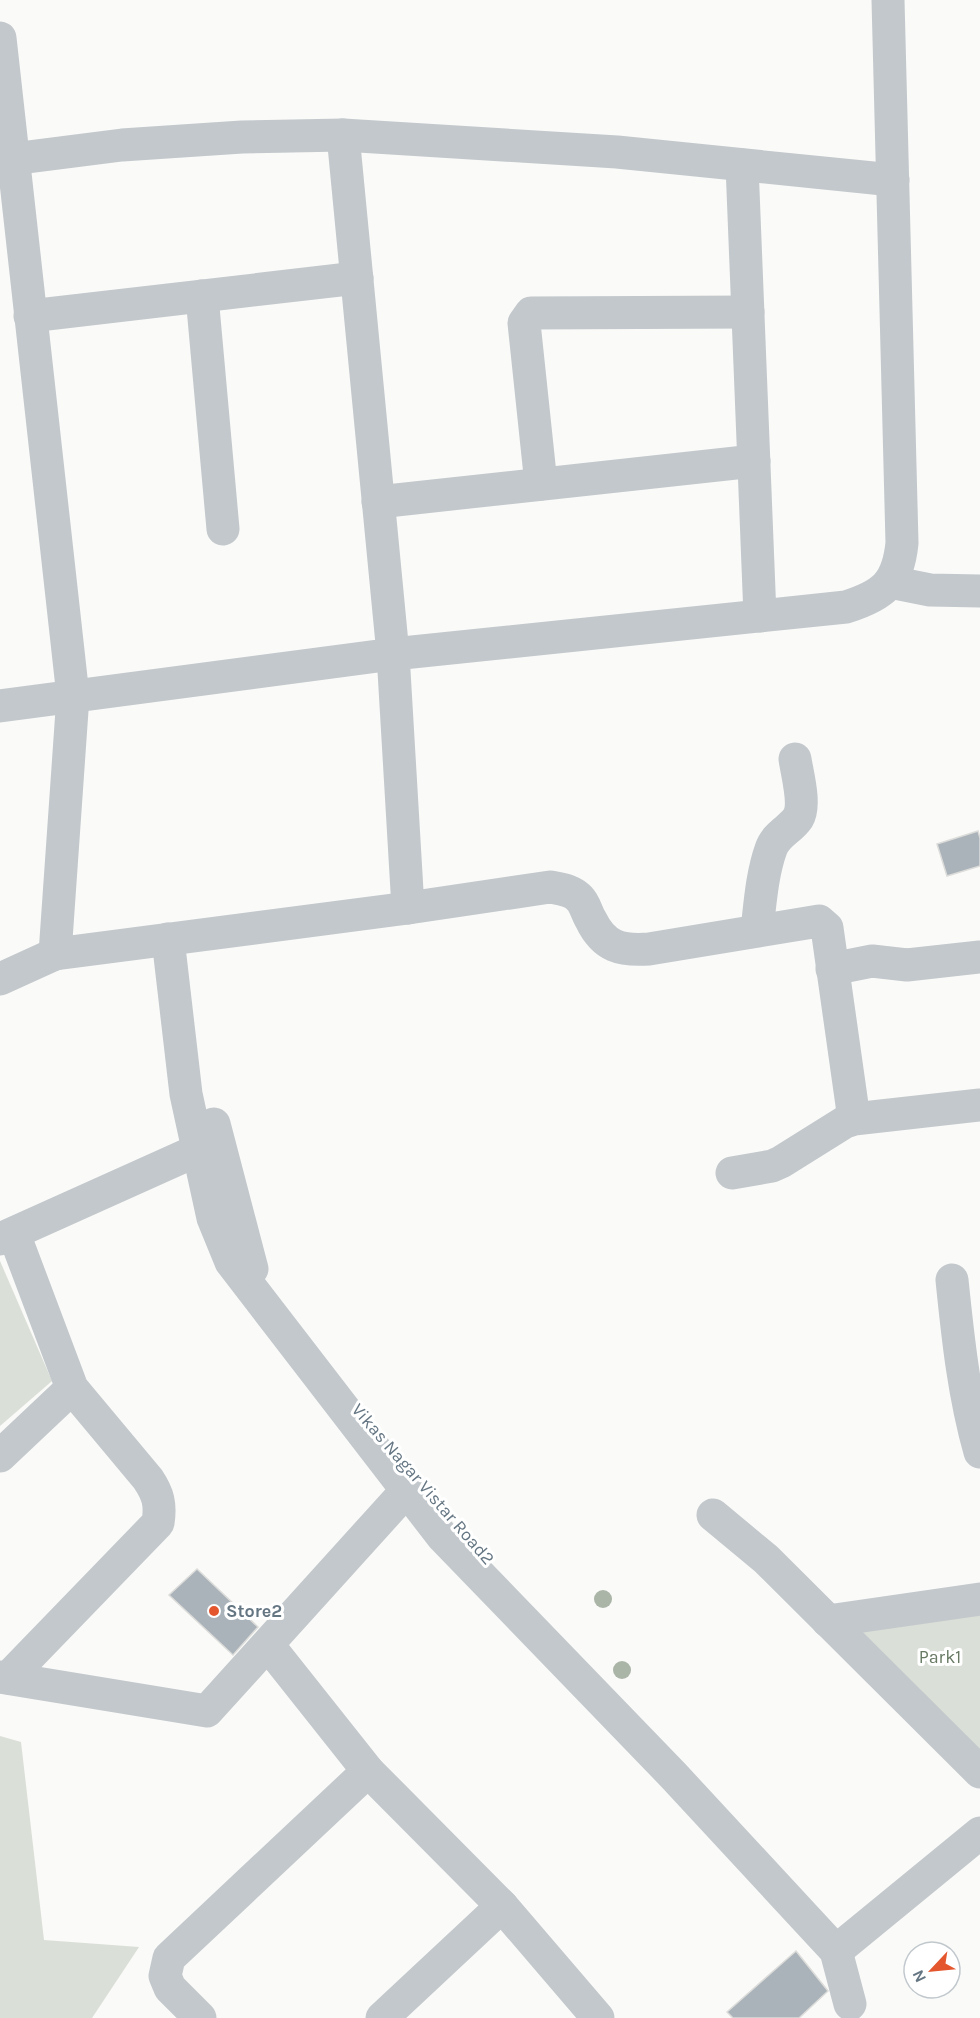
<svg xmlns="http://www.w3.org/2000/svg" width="980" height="2018" viewBox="0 0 980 2018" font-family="Karla,sans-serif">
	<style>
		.green { fill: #dadfd7 }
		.building { fill: #aab3b9; stroke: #dcdcda; stroke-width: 1.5 }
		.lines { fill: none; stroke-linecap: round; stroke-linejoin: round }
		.street { stroke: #c3c8cc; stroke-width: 33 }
		.tree { fill: #aab4a7 }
		.poi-dot { fill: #e4572e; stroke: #fff; stroke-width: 2 }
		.labels { text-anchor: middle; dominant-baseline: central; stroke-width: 6; stroke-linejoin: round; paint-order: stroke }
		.street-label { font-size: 18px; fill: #657683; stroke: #fff }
		.poi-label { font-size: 18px; font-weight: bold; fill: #657683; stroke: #fff; text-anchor: start }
		.park-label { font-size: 18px; fill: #687a64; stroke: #fff }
	</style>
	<rect width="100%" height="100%" fill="#fafaf8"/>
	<g class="green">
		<path d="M0 1261 52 1381 0 1426Z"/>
		<path d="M980 1610V1751L854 1630Z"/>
		<path d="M0 1736 21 1742 44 1940 139 1947 92 2018H0Z"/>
	</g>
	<g class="building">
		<path d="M978 831 980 838V866L947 876 937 844Z"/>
		<path d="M197 1569 258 1627 233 1655 169 1595Z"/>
		<path d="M796 1951 828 1991 799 2018H733L727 2012Z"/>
	</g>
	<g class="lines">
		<g class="street">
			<path d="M0 38 73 696 55 954"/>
			<path d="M12 159 122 145 242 137 343 135 617 152 893 180"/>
			<path d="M742 165 760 616"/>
			<path d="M202 296 223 529"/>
			<path d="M30 316 357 278"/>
			<path d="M541 484 524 323 531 313 748 312"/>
			<path d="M378 502 754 461"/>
			<path d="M890 582 930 590 980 591"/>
			<path d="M0 706 393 654 343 135"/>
			<path d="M408 908 550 887C560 889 573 890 580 899 585 904 587 914 591 920 604 947 621 951 649 949L819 921 827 928 854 1119"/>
			<path d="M757 930C760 904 762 874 771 849 776 834 790 830 798 818 806 805 797 773 795 759"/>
			<path d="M168 939 186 1094 213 1218 231 1262 442 1536 673 1775 836 1951 850 2004"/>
			<path d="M832 969 872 961 907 965 980 957"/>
			<path d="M0 979 55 954 408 908 393 654 846 607C884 595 898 583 902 543L888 0"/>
			<path d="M214 1124 252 1269"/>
			<path d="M732 1173 772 1166 781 1162 845 1122 854 1119 980 1105"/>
			<path d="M0 1239 198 1150"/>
			<path d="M952 1280C958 1339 964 1396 980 1452"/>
			<path d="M0 1456 72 1388"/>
			<path d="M713 1515 766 1559 980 1772"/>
			<path d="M828 1621 980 1599"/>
			<path d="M268 1645 368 1771 502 1906 598 2018"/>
			<path d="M0 1677 207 1711 407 1490"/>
			<path d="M8 1678 158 1523C161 1504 158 1494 148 1479L72 1388 14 1234"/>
			<path d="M836 1951 980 1833"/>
			<path d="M200 2018 170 1988 165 1976 169 1958 368 1771"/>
			<path d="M382 2018 502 1906"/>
		</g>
	</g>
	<g class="tree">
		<circle cx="603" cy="1599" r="9"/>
		<circle cx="622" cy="1670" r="9"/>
	</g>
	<circle class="poi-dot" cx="214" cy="1611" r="6"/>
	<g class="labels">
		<g class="street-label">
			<text transform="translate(423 1484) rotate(49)">Vikas Nagar Vistar Road2</text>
		</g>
		<g class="poi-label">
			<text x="226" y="1611">Store2</text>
		</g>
		<g class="park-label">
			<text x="940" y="1657">Park1</text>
		</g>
	</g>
	<g transform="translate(932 1970) rotate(244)"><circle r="28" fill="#ffffff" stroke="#c1c8cd" stroke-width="1.5"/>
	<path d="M0-4.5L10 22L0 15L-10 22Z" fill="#e4572e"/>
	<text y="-9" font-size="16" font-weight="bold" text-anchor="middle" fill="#657683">N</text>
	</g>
</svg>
